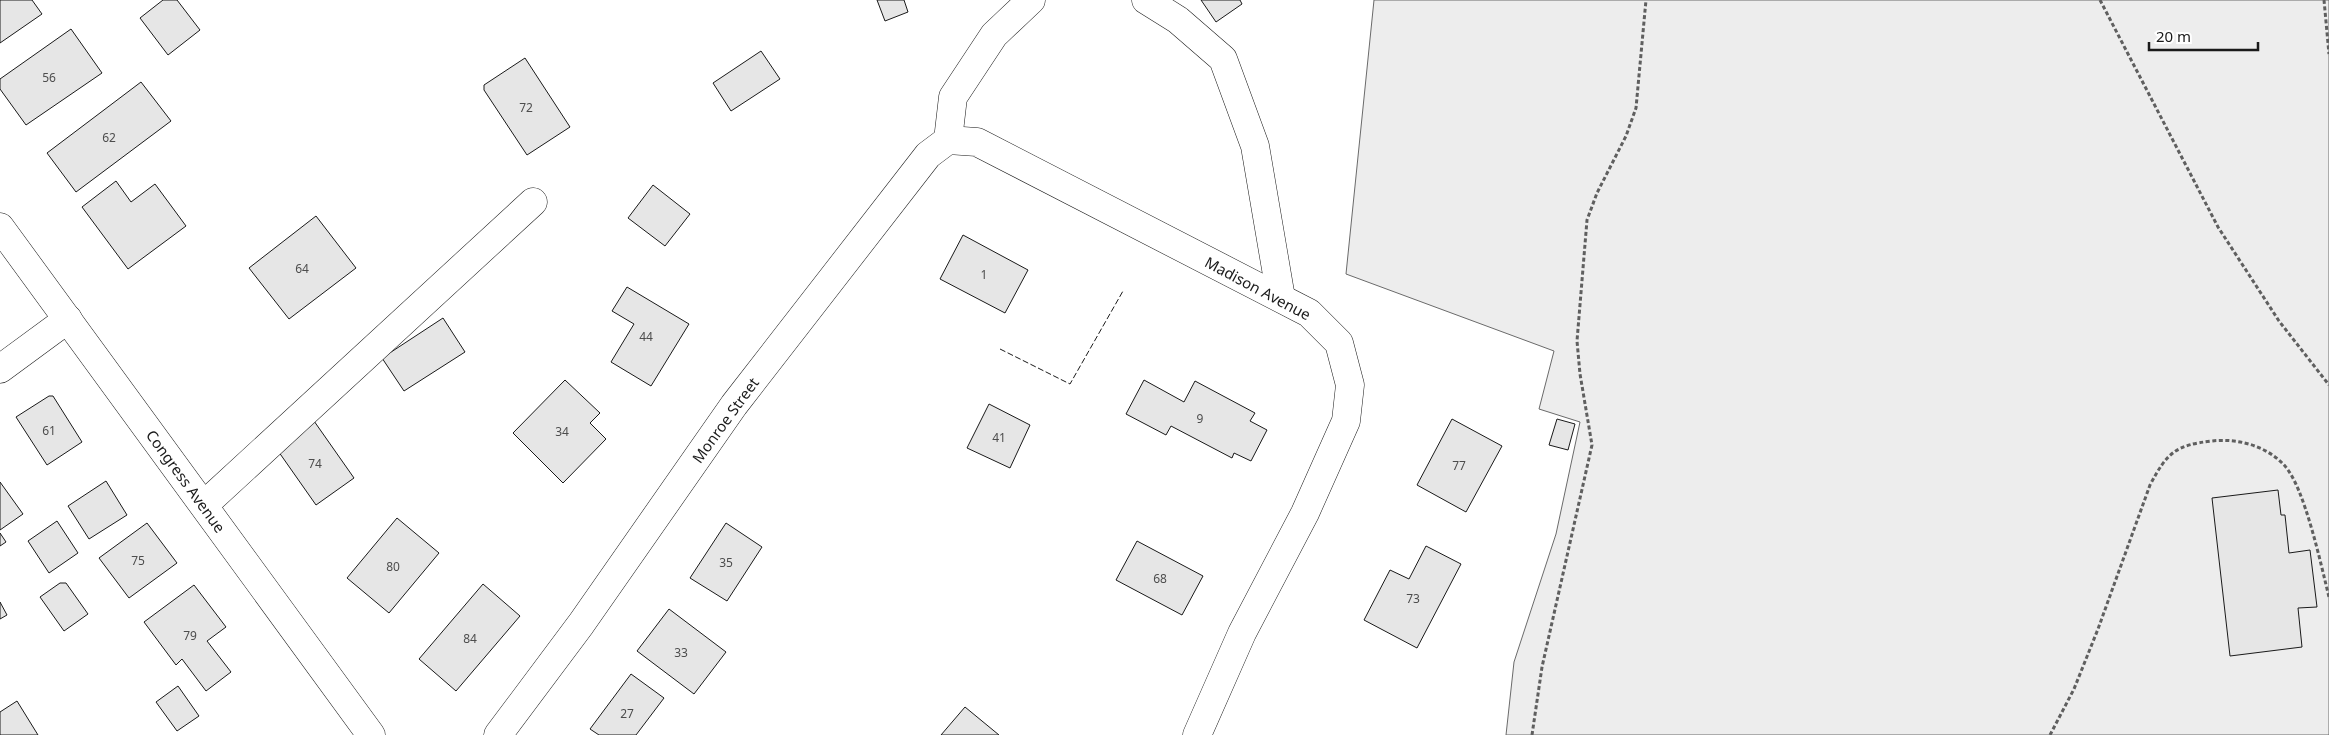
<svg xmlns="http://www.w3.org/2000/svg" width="2329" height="735" viewBox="0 0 2329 735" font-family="'Noto Sans',sans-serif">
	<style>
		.green { fill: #ededed; stroke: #6a6a6a }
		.building { fill: #e6e6e6; stroke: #1a1a1a }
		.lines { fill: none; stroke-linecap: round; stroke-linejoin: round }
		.minor-casing { stroke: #1a1a1a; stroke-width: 29 }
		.path { stroke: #5f5f5f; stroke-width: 3; stroke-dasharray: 4 2.5; stroke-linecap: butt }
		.minor { stroke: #fff; stroke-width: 28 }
		.fence { stroke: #1a1a1a; stroke-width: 1; stroke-dasharray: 6 2.5; stroke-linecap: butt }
		.labels { text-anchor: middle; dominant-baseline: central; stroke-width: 4; stroke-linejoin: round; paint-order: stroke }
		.number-label { font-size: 12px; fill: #4d4d4d }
		.street-label { font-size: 15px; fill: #1a1a1a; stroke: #fff }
	</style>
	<rect width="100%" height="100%" fill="#fff"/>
	<path class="green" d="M1374 0H2329V735H1506L1514 662 1556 534 1580 422 1539 409 1554 351 1346 274Z"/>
	<g class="building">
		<path d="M0 0H32L42 14 0 43Z"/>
		<path d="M163 0H177L200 30 168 55 140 18Z"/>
		<path d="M877 0H904L908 12 885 21Z"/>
		<path d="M1201 0H1240L1242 4 1216 22Z"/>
		<path d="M71 29 102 73 26 125 0 89V79Z"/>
		<path d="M761 51 780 79 731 111 713 83Z"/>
		<path d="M525 58 570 127 527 155 484 90V85Z"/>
		<path d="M141 82 171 121 76 192 47 153Z"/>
		<path d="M116 181 131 202 155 184 186 226 128 269 82 207Z"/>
		<path d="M653 185 690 214 665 246 628 218Z"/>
		<path d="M316 216 356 268 289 319 249 268Z"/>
		<path d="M963 235 1028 270 1005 313 940 279Z"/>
		<path d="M627 287 689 324 651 386 611 362 634 324 612 311Z"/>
		<path d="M443 318 465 352 404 391 382 358Z"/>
		<path d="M565 380 600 413 590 423 606 439 563 483 513 433Z"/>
		<path d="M1144 380 1184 402 1195 381 1255 413 1250 421 1267 430 1251 461 1234 453 1232 458 1171 426 1166 435 1126 414Z"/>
		<path d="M49 396H53L82 442 47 465 16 417Z"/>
		<path d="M989 404 1030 425 1010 468 967 448Z"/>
		<path d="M1452 419 1502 446 1466 512 1417 485Z"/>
		<path d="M1557 419 1575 424 1568 450 1549 445Z"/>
		<path d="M314 421 354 478 316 505 276 448Z"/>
		<path d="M106 481 127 515 89 539 68 506Z"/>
		<path d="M0 482 23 514 0 530Z"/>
		<path d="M2278 490 2281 515H2285L2289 553 2310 550 2317 607 2298 608 2302 647 2230 656 2212 498Z"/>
		<path d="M397 518 439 553 389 613 347 578Z"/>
		<path d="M57 521 78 553 49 573 28 541Z"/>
		<path d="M147 523 177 563 129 598 99 558Z"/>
		<path d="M726 523 762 547 727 601 690 578Z"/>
		<path d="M0 533 6 542 0 546Z"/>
		<path d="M1137 541 1203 576 1182 615 1116 580Z"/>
		<path d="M1426 546 1461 564 1417 648 1364 620 1390 570 1409 579Z"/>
		<path d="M60 583H66L88 614 64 631 40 597Z"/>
		<path d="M483 584 520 616 456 691 419 659Z"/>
		<path d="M194 585 226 627 207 641 231 672 206 691 182 659 176 665 144 622Z"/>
		<path d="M0 602 7 615 0 619Z"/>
		<path d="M669 609 726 652 694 694 637 651Z"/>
		<path d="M631 674 664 698 636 735H599L590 729Z"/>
		<path d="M178 686 199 716 177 731 156 702Z"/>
		<path d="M17 701 38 735H0V712Z"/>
		<path d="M965 707 999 735H941Z"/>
	</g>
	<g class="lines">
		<g class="minor-casing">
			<g id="minor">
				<path d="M1146 0 1178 20 1223 59 1255 146 1281 298"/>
				<path d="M948 140 953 97 994 35 1031 0"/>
				<path d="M0 227 371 735"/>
				<path d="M0 369 68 319"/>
				<path d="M204 505 533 202"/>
				<path d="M498 735 581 624 734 405 928 155 948 140 977 142 1309 313 1339 343 1350 385 1346 421 1305 513 1242 633 1197 735"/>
			</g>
		</g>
		<g class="path">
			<path d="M2100 0 2218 227 2279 321 2329 385"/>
			<path d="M2324 0 2329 54"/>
			<path d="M1532 735 1542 667 1592 445 1580 374 1577 341 1587 220 1597 193 1626 136 1636 108 1646 0"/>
			<path d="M2050 735 2074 689 2098 629 2150 485C2167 453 2175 445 2212 441 2238 438 2267 446 2285 466 2305 489 2321 565 2329 597"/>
		</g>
		<use href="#minor" class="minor"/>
		<path class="fence" d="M1000 349 1070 384 1123 291"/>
	</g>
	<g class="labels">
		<g class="number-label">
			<text x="49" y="77">56</text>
			<text x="526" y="107">72</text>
			<text x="109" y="137">62</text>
			<text x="302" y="268">64</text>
			<text x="984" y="274">1</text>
			<text x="646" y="336">44</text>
			<text x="1200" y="418">9</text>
			<text x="49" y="430">61</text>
			<text x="562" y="431">34</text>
			<text x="999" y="437">41</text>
			<text x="315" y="463">74</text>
			<text x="1459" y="465">77</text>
			<text x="138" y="560">75</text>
			<text x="726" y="562">35</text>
			<text x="393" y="566">80</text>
			<text x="1160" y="578">68</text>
			<text x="1413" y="598">73</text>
			<text x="190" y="635">79</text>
			<text x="470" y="638">84</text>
			<text x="681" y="652">33</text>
			<text x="627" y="713">27</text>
		</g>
		<g class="street-label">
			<text transform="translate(1258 288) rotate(28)">Madison Avenue</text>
			<text transform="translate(725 420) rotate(-54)">Monroe Street</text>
			<text transform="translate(186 481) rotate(54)">Congress Avenue</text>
		</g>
	</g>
	<path d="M2149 42v8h109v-8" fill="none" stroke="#1a1a1a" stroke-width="2.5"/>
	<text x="2156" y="42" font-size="15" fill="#1a1a1a" stroke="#ffffff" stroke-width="4" paint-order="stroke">20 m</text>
</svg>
